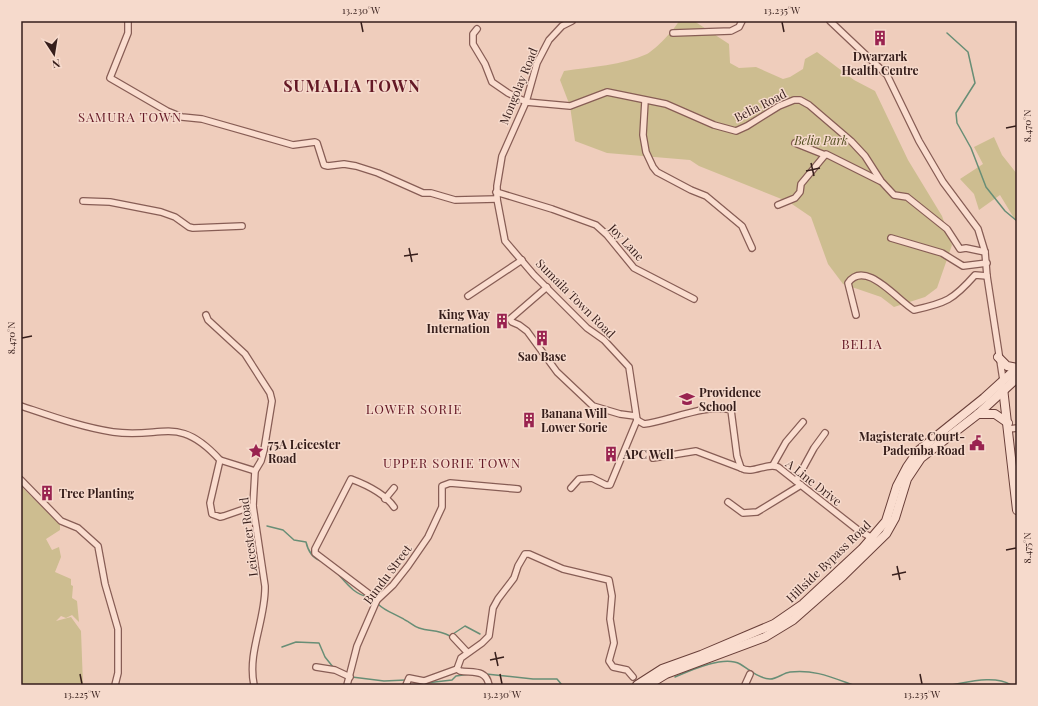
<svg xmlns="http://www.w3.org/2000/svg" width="1038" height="706" viewBox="0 0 1038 706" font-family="'Playfair Display',serif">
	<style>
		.green { fill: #cdbd90 }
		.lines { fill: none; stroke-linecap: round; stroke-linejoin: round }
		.stream { stroke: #688e76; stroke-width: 1.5 }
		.minor-casing { stroke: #875d55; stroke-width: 8 }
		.secondary-casing { stroke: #693f39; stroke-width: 10 }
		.minor { stroke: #faddcf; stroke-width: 5.5 }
		.secondary { stroke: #faddcf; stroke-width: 8 }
		.ticks { fill: none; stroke: #361e1b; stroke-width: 1.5 }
		.labels { text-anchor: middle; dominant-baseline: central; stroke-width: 3; stroke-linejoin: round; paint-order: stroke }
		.poi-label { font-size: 12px; font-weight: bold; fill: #361e1b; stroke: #f6dacc; text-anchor: start }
		.street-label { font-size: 12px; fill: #361e1b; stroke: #f6dacc }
		.park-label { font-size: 12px; font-style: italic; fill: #534d20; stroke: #f6dacc }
		.neighbourhood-label { font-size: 13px; letter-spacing: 1px; fill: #641825; stroke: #f6dacc }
		.district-label { font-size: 16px; font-weight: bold; letter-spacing: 1px; fill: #641825; stroke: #f6dacc }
		.neatline { fill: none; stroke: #361e1b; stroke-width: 1.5 }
		.ticks-label { font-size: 10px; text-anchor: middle; fill: #361e1b }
	</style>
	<rect width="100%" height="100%" fill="#efcdbc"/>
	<g class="green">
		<path d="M679 21H694L729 44 730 63 739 68 756 67 783 79 790 77 803 69 805 59 817 52 854 80 875 91 908 160 942 216 952 245 937 288 925 297 894 307 881 297 843 284 828 264 811 217 789 202 699 166 690 160 607 153 575 141 570 106 560 80 564 71C590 67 623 65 647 54 656 49 674 30 679 21Z"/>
		<path d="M994 137 1002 155 1017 174V223L1000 195 979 210 974 194 960 179 983 164 974 147Z"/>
		<path d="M21 486 60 525V530L46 539 52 550 59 547 61 557 55 572 71 579V585L73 586 72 598 77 601 79 622 72 615 66 618 61 616 56 621 71 617 81 631 83 685H21Z"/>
	</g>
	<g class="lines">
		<g class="stream">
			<path d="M947 33 968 52 975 83 956 113 957 123 971 148 986 187 1005 211 1017 221"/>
			<path d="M267 526 283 530 294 540 306 542C308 551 312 558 321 561"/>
			<path d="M338 574C347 584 355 595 369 597"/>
			<path d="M378 604C386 612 396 614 405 620 410 622 413 626 419 628 431 632 436 629 450 636L465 626 480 634"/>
			<path d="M282 647 296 642 319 643 325 657 333 667"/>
			<path d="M486 674 533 679H557L562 685"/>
			<path d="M352 677 384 681 406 680"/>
			<path d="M675 677C691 670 724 655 740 664 750 670 758 678 770 679 777 679 783 673 790 672 813 669 831 677 853 685"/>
			<path d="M426 683 452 680 456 676 470 674"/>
			<path d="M951 685C969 682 995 675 1011 685"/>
		</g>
		<g class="minor-casing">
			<g id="minor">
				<path d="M128 21V33L110 78 167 111 182 117 202 119 293 145 315 142 317 143 324 165 328 166 344 164 356 166 378 173 423 193H431L455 200 497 199"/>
				<path d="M572 21 562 26 549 40 537 63 526 102 502 156 497 186V199L505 241 534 275 587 328 604 340 629 367 637 420"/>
				<path d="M830 21 887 75 919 141 943 182 978 229 985 252 987 276 1003 380"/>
				<path d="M477 29 473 34V44L485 64 492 82 508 93 526 102 570 106 607 92 666 104 714 125 736 131 747 126 779 106 794 100H800L809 105 851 141 865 156 881 181 894 195 907 197 947 229 960 249 966 248 985 252"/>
				<path d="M673 33 731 31 739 27 742 21"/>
				<path d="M645 101 643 135 646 152 653 167 657 172 691 190 706 196 742 226 752 248"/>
				<path d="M795 143 825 155 826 154 880 181"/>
				<path d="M496 192 552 209 596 225 607 235 634 268 694 299"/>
				<path d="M83 201 110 202 161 212 175 217 189 227 193 228 242 226"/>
				<path d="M778 205 795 198 800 192 801 184 825 155"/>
				<path d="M891 238 942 253 963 266 987 263"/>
				<path d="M547 287 510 319 512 322 519 325 527 331 557 372 593 406 620 414 635 416"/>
				<path d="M468 296 522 260"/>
				<path d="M206 315 208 320 245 354 270 393 272 401 264 450 261 461 255 471 253 506 265 586C266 619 247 652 254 685"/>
				<path d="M856 315 848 283C865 258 898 301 914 310 946 303 953 300 975 275L987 276"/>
				<path d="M21 406C51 416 81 427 113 432 163 439 178 414 220 460L210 503 212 514 220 517 224 516 253 506"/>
				<path d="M637 420 644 424C669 421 706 403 731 410L737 456 741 468C753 475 766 462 778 467L858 530 874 539"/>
				<path d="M1009 429 1017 428"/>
				<path d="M653 458 696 451 741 468"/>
				<path d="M220 460 255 471"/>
				<path d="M773 465 786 442 803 422"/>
				<path d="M21 480 61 521 78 528 98 546 105 584 118 629V673L115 685"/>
				<path d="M796 481 814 448 825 433"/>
				<path d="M571 488 579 479 592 478 606 485H610L637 420"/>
				<path d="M385 499 394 488"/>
				<path d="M728 502 743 513 757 512 801 485"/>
				<path d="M377 600 315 553V549L351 479C367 485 385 494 394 507"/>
				<path d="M453 637 467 652"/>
				<path d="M316 667 335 670 350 677"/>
				<path d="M457 669 461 658 482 643 489 636 493 608 498 599 514 578 518 566 525 554H529L563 569 609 580 612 596 610 619 614 643 609 661 613 667 627 670 633 677"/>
				<path d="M347 685 357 646 377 600 393 585 408 566 428 537 442 507V486L450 483 518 489"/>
				<path d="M406 685 409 678 424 681 457 669 460 671C473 673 486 669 489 685"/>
				<path d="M745 685 750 674"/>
			</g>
		</g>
		<g class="secondary-casing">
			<g id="secondary">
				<path d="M998 357 1007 366 1017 368"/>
				<path d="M1003 388 1017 510"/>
				<path d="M978 414H995L1008 423"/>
				<path d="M637 685 662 669 701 655 774 624 803 604 862 549 886 521 897 486 907 467 918 451 984 398 1017 368"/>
				<path d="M648 685 666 674 765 637 793 620 843 576 886 534 895 518 907 479 921 458 978 414 1017 378"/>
			</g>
		</g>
		<use href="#minor" class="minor"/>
		<use href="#secondary" class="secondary"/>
	</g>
	<path class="ticks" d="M361 22 363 32M782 22 784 32M1006 128 1016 126M811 163 814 176M806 171 820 168M409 248 412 262M404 256 418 254M22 338 32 336M1006 550 1016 548M897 566 900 580M892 575 906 572M495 652 498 666M490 660 504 657M80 674 82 684M500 674 502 684M920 674 922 684"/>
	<defs>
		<g id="building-bare" transform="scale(1.2)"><path d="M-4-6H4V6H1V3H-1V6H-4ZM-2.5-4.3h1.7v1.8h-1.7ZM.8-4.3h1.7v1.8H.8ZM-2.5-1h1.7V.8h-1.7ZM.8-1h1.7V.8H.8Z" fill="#992350" stroke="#f6dacc" stroke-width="2.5" paint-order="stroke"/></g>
		<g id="school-bare" transform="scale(1.2)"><path d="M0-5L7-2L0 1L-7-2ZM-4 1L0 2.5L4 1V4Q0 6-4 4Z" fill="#992350" stroke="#f6dacc" stroke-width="2.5" paint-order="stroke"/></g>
		<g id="civic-bare" transform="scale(1.2)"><path d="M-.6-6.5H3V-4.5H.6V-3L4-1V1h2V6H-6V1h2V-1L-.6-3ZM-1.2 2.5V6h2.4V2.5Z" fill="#992350" stroke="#f6dacc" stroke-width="2.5" paint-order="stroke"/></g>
		<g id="sight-bare" transform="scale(1.2)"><path d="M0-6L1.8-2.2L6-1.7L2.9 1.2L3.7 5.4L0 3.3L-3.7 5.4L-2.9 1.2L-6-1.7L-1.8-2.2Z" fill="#992350" stroke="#f6dacc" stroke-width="2.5" paint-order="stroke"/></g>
	</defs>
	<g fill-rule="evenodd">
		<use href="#building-bare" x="880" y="38"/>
		<use href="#building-bare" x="502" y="321"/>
		<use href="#building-bare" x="542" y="338"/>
		<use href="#school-bare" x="687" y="399"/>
		<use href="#building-bare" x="529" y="420"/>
		<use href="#civic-bare" x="977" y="443"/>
		<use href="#sight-bare" x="256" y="451"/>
		<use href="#building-bare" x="611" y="454"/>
		<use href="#building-bare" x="47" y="493"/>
	</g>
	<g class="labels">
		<g class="poi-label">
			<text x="880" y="56" text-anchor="middle">Dwarzark<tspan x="880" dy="14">Health Centre</tspan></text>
			<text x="490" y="314" text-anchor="end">King Way<tspan x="490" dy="14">Internation</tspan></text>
			<text x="542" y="356" text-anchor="middle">Sao Base</text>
			<text x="699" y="392">Providence<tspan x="699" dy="14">School</tspan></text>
			<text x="541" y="413">Banana Will<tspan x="541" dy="14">Lower Sorie</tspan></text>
			<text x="965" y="436" text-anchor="end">Magisterate Court-<tspan x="965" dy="14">Pademba Road</tspan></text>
			<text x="268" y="444">75A Leicester<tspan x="268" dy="14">Road</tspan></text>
			<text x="623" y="454">APC Well</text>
			<text x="59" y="493">Tree Planting</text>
		</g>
		<g class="street-label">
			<text transform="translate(518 86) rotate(-68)">Mongolay Road</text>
			<text transform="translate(760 105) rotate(-27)">Belia Road</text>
			<text transform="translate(627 242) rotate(47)">Joy Lane</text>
			<text transform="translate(576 298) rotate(45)">Sumaila Town Road</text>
			<text transform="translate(814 482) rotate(38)">A Line Drive</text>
			<text transform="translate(248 537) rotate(-97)">Leicester Road</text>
			<text transform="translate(828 561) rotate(-44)">Hillside Bypass Road</text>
			<text transform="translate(387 574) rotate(-53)">Bundu Street</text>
		</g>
		<g class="park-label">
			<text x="821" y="140">Belia Park</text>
		</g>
		<g class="neighbourhood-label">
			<text x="130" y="116">SAMURA TOWN</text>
			<text x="862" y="343">BELIA</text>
			<text x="414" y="408">LOWER SORIE</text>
			<text x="452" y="462">UPPER SORIE TOWN</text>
		</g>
		<g class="district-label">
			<text x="352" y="85">SUMALIA TOWN</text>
		</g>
	</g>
	<rect width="1038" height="706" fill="none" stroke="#f6dacc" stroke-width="44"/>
	<g transform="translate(54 54) rotate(168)" stroke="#f6dacc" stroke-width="3" paint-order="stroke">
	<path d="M0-3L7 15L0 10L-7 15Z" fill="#361e1b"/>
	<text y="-6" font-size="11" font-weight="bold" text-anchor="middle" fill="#361e1b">N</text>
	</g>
	<rect x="22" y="22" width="994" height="662" class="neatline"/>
	<g class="ticks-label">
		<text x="361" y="14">13.230°W</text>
		<text x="782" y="14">13.235°W</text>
		<text transform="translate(1027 126) rotate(-90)" y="4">8.470°N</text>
		<text transform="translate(11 338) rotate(-90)" y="4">8.470°N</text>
		<text transform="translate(1027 548) rotate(-90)" y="4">8.475°N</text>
		<text x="82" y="698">13.225°W</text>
		<text x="502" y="698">13.230°W</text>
		<text x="922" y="698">13.235°W</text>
	</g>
</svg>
